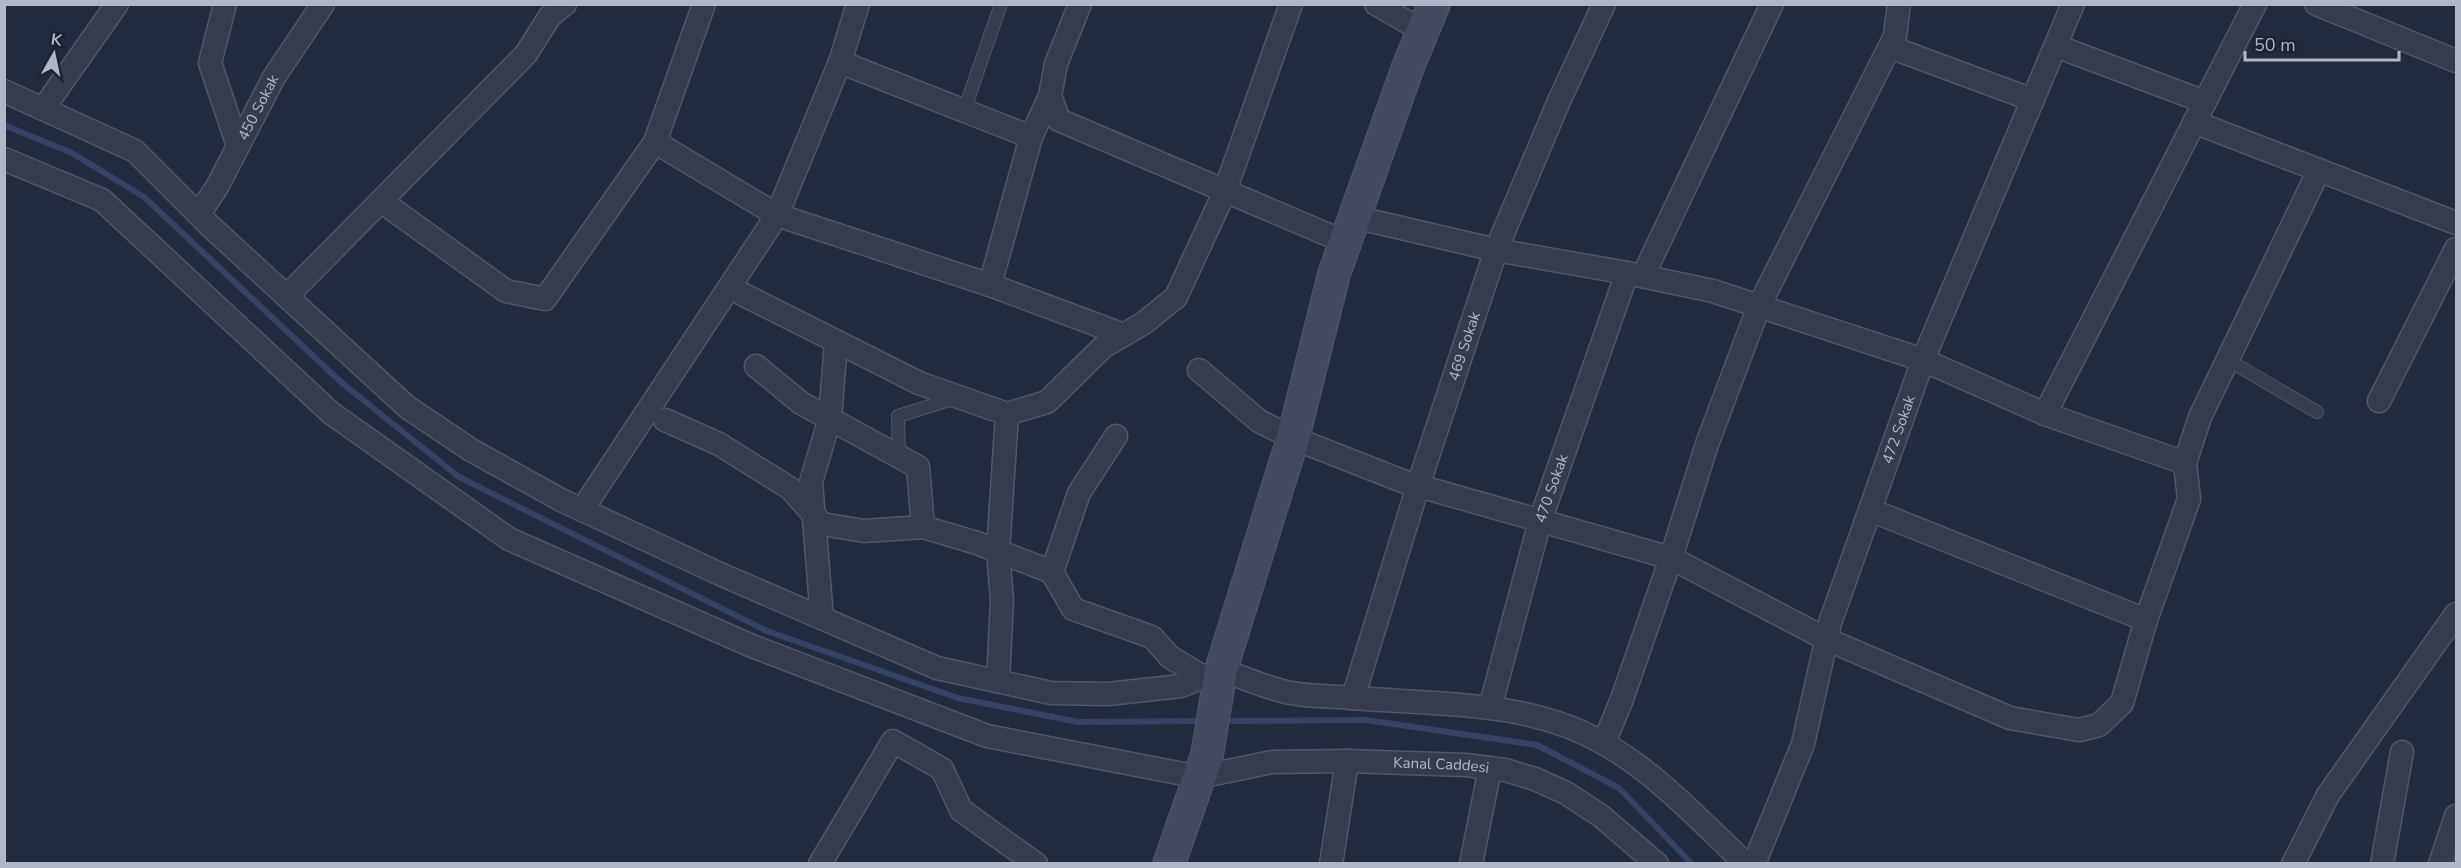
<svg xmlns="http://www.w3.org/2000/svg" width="2461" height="868" viewBox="0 0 2461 868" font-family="'Nunito Sans',sans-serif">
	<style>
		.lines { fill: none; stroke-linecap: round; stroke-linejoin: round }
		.stream { stroke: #354264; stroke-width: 6 }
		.service-casing { stroke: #515768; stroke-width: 14 }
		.minor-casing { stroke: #515768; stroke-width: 25 }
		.secondary-casing { stroke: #515768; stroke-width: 34 }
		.service { stroke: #363c4d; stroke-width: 12 }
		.minor { stroke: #363c4d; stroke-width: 22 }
		.secondary { stroke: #444b60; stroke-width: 32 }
		.labels { text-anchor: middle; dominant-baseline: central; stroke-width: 6; stroke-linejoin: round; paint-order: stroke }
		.street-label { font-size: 15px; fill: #b2b7c8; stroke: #1c2232 }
	</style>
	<rect width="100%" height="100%" fill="#222a3d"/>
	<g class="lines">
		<g class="stream">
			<path d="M4 125 72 153 144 197 342 383 459 477 767 631 958 698 1078 722 1203 721"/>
			<path d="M1222 721 1366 720 1537 745 1619 788 1692 864"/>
		</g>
		<g class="service-casing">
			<g id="service">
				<path d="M964 111 1001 4"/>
				<path d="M2228 360 2317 412"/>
				<path d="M899 456 898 416 956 398"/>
			</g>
		</g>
		<g class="minor-casing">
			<g id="minor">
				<path d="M225 4 210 63 238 146"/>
				<path d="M1080 4 1056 64 1050 96 1059 120 1345 242"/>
				<path d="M1376 4 1423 31"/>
				<path d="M2316 4 2456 61"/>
				<path d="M2056 46 2205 102"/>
				<path d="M1890 47 2033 100"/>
				<path d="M840 62 1031 137"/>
				<path d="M4 91 135 151 208 224 407 407 471 450 561 500 720 574 937 668 1051 693 1108 694 1181 686 1221 670C1243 677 1264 687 1286 692 1303 696 1323 696 1341 697 1428 705 1525 698 1603 743 1657 773 1701 822 1746 864"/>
				<path d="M43 109 117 4"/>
				<path d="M2194 122 2456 223"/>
				<path d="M655 142 777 215 990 285 1124 335"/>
				<path id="s1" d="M4 159 102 200 331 413 509 539 752 646 987 736 1199 777 1272 762 1347 761 1466 765 1505 770 1535 779 1566 793 1601 816 1657 864"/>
				<path d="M381 201 506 291 545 299 655 142 704 4"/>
				<path id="s2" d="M199 214 217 187 274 77 323 4"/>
				<path d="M1354 217 1496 250 1627 273 1713 291 1923 360 2045 414 2185 463"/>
				<path d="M1643 276 1772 4"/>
				<path d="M990 285 1031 137 1050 96"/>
				<path d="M742 294 919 383 1007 414 1047 402 1103 347 1144 323 1176 297 1225 191 1291 4"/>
				<path d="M287 296 526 54 550 16 565 4"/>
				<path d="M756 366 801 403 918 467 923 527"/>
				<path d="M1199 370 1259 421 1293 438 1405 482 1671 558 1826 639 2010 718 2079 730 2099 725 2122 703 2146 620 2189 499 2185 463 2200 417 2319 170"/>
				<path d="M2379 401 2456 249"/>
				<path d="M2045 414 2255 4"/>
				<path d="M665 420 719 444 791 489 822 524 864 531 923 527 977 543 1052 572 1073 609 1152 637 1170 657 1203 677"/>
				<path d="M582 510 777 215 840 62 858 4"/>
				<path d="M1870 510 2146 620"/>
				<path d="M1052 572 1079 493 1116 436"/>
				<path d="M822 618 811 482 830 418 836 342"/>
				<path d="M998 681 1002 600 998 551 1007 414"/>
				<path id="s3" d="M1353 698 1418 486 1496 250 1559 101 1604 4"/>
				<path id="s4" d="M1490 708 1540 521 1627 273"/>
				<path d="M1604 743 1622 699 1671 558 1707 444 1759 306 1895 36 1899 4"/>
				<path d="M820 864 893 741 942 769 961 810 1036 864"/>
				<path d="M1331 864 1347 761"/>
				<path d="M1471 864 1490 768"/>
				<path id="s5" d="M1754 864 1803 744 1830 623 1923 360 2073 4"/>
				<path d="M2293 864 2328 795 2456 614"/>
				<path d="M2382 864 2402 752"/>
				<path d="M2440 864 2456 816"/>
			</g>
		</g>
		<g class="secondary-casing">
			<path id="secondary" d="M1169 864 1207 755 1221 670 1293 438 1334 274 1408 67 1434 4"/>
		</g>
		<use href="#service" class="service"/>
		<use href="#minor" class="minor"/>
		<use href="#secondary" class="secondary"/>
	</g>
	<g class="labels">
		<g class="street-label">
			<text stroke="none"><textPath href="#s2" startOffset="122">450 Sokak</textPath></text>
			<text stroke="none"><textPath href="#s3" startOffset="369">469 Sokak</textPath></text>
			<text stroke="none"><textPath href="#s5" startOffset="459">472 Sokak</textPath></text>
			<text stroke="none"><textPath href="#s4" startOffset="228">470 Sokak</textPath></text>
			<text stroke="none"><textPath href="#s1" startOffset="1614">Kanal Caddesi</textPath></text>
		</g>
	</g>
	<rect width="2461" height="868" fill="none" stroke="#b2b7c8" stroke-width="12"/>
	<g transform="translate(54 54) rotate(9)" stroke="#1c2232" stroke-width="4.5" paint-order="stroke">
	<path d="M0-4.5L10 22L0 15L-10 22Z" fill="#b2b7c8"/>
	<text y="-9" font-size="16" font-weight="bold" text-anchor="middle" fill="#b2b7c8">K</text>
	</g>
	<path d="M2245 51v9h154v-9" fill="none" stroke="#b2b7c8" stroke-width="3"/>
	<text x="2254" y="51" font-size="18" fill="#b2b7c8" stroke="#1c2232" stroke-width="4.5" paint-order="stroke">50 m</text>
</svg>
